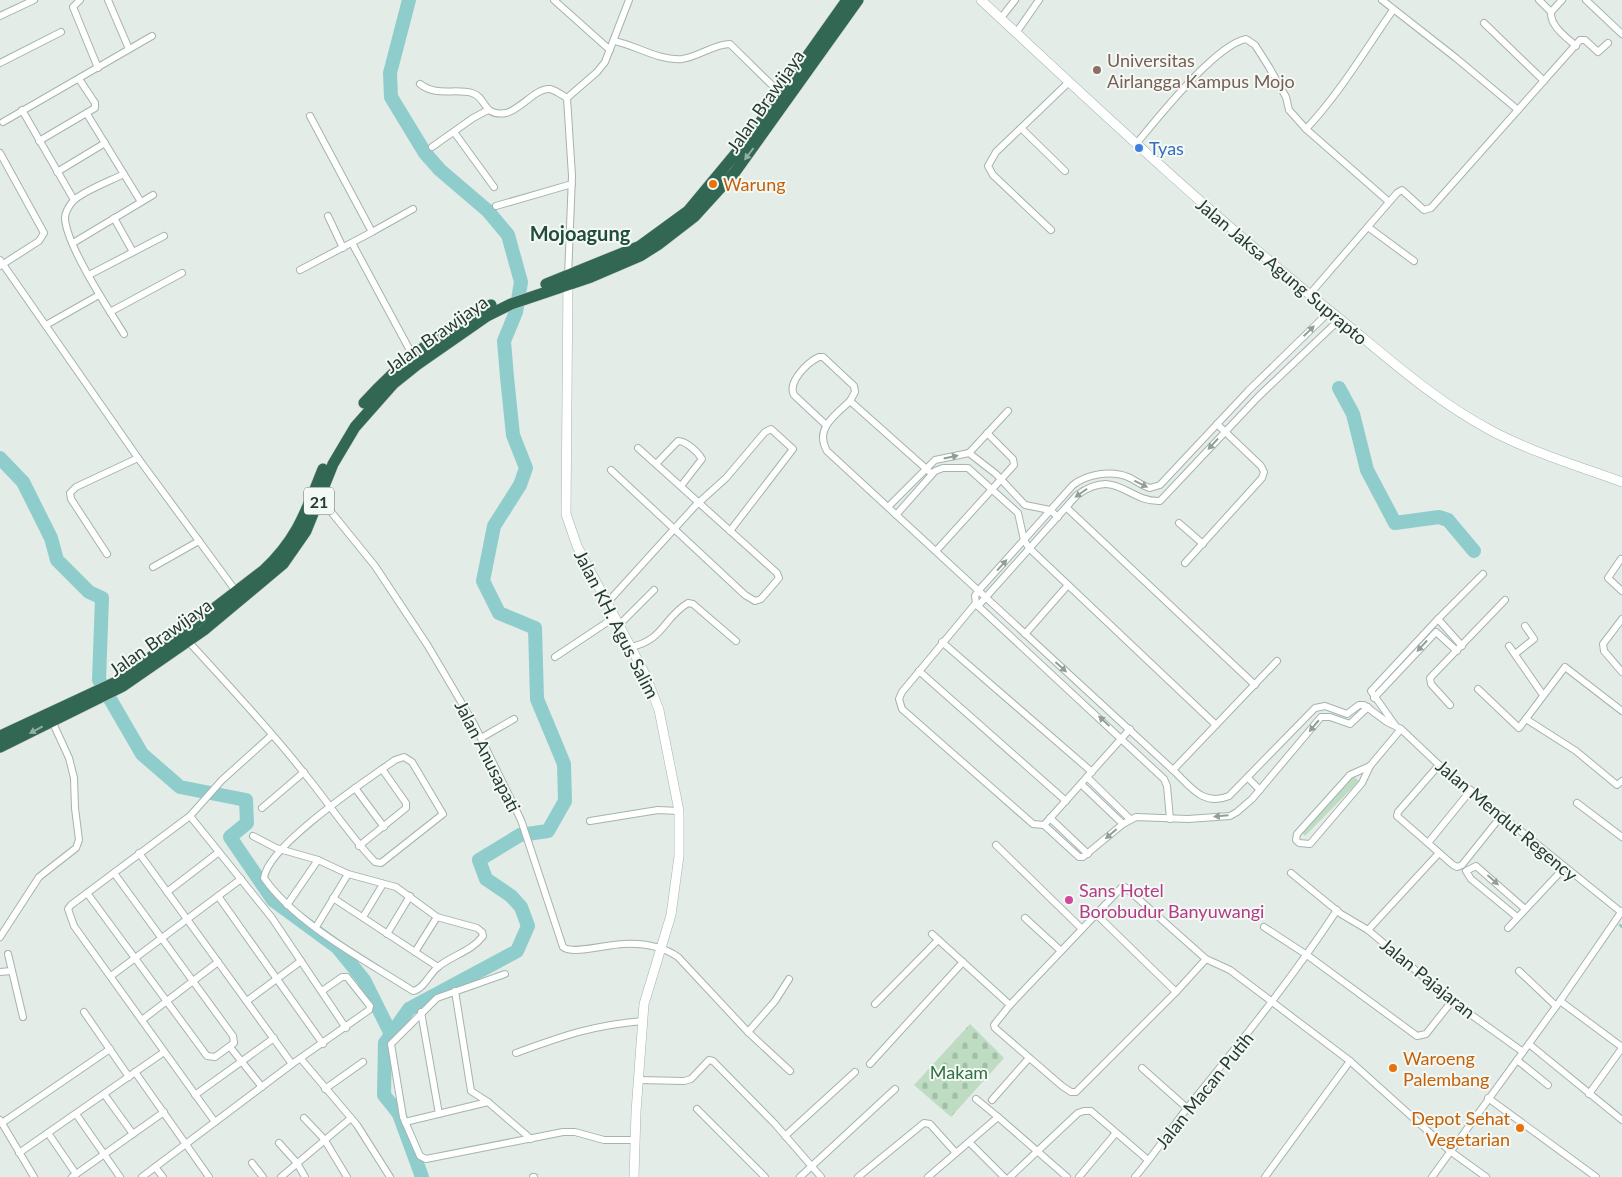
<svg xmlns="http://www.w3.org/2000/svg" width="1622" height="1177" viewBox="0 0 1622 1177" font-family="Lato,sans-serif">
	<style>
		.grass { fill: #bedcc1 }
		.cemetery { fill: url(#cemetery-stones) }
		.lines { fill: none; stroke-linecap: round; stroke-linejoin: round }
		.stream { stroke: #8fcdcd; stroke-width: 2.5 }
		.river { stroke: #8fcdcd; stroke-width: 14 }
		.street-casing { stroke: #a6b4ad; stroke-width: 8 }
		.secondary-casing { stroke: #a2b7ad; stroke-width: 10 }
		.highway-casing { stroke: #c2c8c6; stroke-width: 12 }
		.street { stroke: #fff; stroke-width: 6 }
		.secondary { stroke: #fff; stroke-width: 9 }
		.highway { stroke: #326754; stroke-width: 11 }
		.oneway { fill: #93b0a4 }
		.oneway2 { fill: #929e98 }
		.education-dot { fill: #8d6e63; stroke: #f4f9f5; stroke-width: 2 }
		.shop-dot { fill: #3f7fe0; stroke: #f4f9f5; stroke-width: 2 }
		.food-dot { fill: #e8710a; stroke: #f4f9f5; stroke-width: 2 }
		.hotel-dot { fill: #d1479c; stroke: #f4f9f5; stroke-width: 2 }
		.labels { text-anchor: middle; dominant-baseline: central; stroke-width: 4; stroke-linejoin: round; paint-order: stroke }
		.shield { fill: #f4f9f5; stroke: #62756c; stroke-width: 1 }
		.shield-label { font-size: 16px; font-weight: bold; fill: #243c32 }
		.education-label { font-size: 18px; fill: #785e54; stroke: #f4f9f5; text-anchor: start }
		.street-label { font-size: 18px; fill: #243c32; stroke: #f4f9f5 }
		.shop-label { font-size: 18px; fill: #366cbe; stroke: #f4f9f5; text-anchor: start }
		.food-label { font-size: 18px; fill: #c56008; stroke: #f4f9f5; text-anchor: start }
		.hotel-label { font-size: 18px; fill: #b23c85; stroke: #f4f9f5; text-anchor: start }
		.park-label { font-size: 18px; fill: #317140; stroke: #f4f9f5 }
		.quarter-label { font-size: 20px; font-weight: bold; fill: #214d3c; stroke: #f4f9f5 }
	</style>
	<defs>
		<pattern id="cemetery-stones" width="16" height="16" patternUnits="userSpaceOnUse" patternTransform="scale(1.25)"><rect width="16" height="16" fill="#bedcc1"/><path d="M2 7V4a2 2 0 0 1 4 0v3zM10 15v-3a2 2 0 0 1 4 0v3z" fill="#a3bea6"/></pattern>
	</defs>
	<rect width="100%" height="100%" fill="#e3ece7"/>
	<path class="grass" d="M1353 776 1359 781 1305 836 1300 831Z"/>
	<path class="cemetery" d="M970 1024 1004 1058 951 1117 914 1085Z"/>
	<g class="lines">
		<path class="stream" d="M1620 925 1622 927"/>
		<g class="river">
			<path d="M409 0 390 73 391 97 425 153 440 170 488 211 508 235 521 282 516 312 504 341 507 377 513 435 526 468 520 485 494 526 483 581 499 613 535 628 537 699 564 764 565 801 548 831 520 835 479 860 486 879 511 896 521 907 528 926 517 951 409 1009 385 1043 384 1095 399 1114 422 1177"/>
			<path d="M1339 388 1353 414 1367 470 1395 523 1439 517 1448 520 1474 551"/>
			<path d="M0 458 23 482 51 538 57 560 89 592 102 598 99 680 142 754 180 787 246 800 247 823 230 837 273 900 337 947 364 980 391 1034"/>
		</g>
		<g class="street-casing">
			<g id="street">
				<path d="M80 0 73 7 98 68"/>
				<path d="M108 0 129 49"/>
				<path d="M554 0 610 50"/>
				<path d="M1382 0 1456 58 1518 110"/>
				<path d="M1539 0 1551 12C1550 26 1566 37 1576 46"/>
				<path d="M1586 0 1622 34"/>
				<path d="M1551 12 1562 0"/>
				<path d="M0 16 34 0"/>
				<path d="M1001 18 1015 0"/>
				<path d="M1484 23 1544 81"/>
				<path d="M1016 33 1039 0"/>
				<path d="M614 41C636 45 658 61 682 59 698 57 714 44 730 44L781 94"/>
				<path d="M0 63 61 32"/>
				<path d="M420 84C437 97 454 88 472 93 487 97 482 117 506 113 520 110 537 87 550 89 555 90 562 95 567 98"/>
				<path d="M22 110 74 200"/>
				<path d="M87 114 141 202"/>
				<path d="M3 122 152 36"/>
				<path d="M1021 128 1065 171"/>
				<path d="M1306 129C1340 93 1365 50 1393 10"/>
				<path d="M454 132 494 187"/>
				<path d="M39 141 95 108V103L79 79"/>
				<path d="M1136 144C1157 119 1215 45 1246 39L1255 45 1269 67 1286 97 1289 110 1306 129 1388 201"/>
				<path d="M432 147 473 118 488 110"/>
				<path d="M0 153 44 233 39 241 0 266"/>
				<path d="M57 172 105 143"/>
				<path d="M124 174C110 181 83 191 73 201 69 206 65 212 65 218 66 245 109 310 124 334"/>
				<path d="M496 206 572 184"/>
				<path d="M328 216 343 248"/>
				<path d="M114 218 133 252"/>
				<path d="M1368 227 1414 261"/>
				<path d="M1051 230 993 175 988 166 996 152 1069 82"/>
				<path d="M372 232 413 209"/>
				<path d="M73 243 153 195"/>
				<path d="M352 243 413 356"/>
				<path d="M0 260 138 458 238 594"/>
				<path d="M300 270 372 232 310 116"/>
				<path d="M89 275 164 236"/>
				<path d="M568 277 572 176 567 98 597 72 605 62 629 0"/>
				<path d="M1309 295 1397 193 1402 190 1424 210 1431 208 1580 40H1585L1598 52 1608 43"/>
				<path d="M110 312 182 273"/>
				<path d="M46 325 99 295"/>
				<path d="M850 401C835 415 814 429 827 451L1173 770C1190 786 1203 807 1229 796L1315 708 1325 706 1347 714 1359 705H1364L1387 722 1401 729 1439 765 1621 912"/>
				<path d="M825 424 794 395C787 382 808 362 819 357H823L854 386 855 392 850 401 932 474"/>
				<path d="M969 453 1008 411"/>
				<path d="M656 464 678 441C686 441 698 452 702 459L681 486"/>
				<path d="M611 470 745 595 755 601 761 599 779 578 777 573 638 448"/>
				<path d="M317 500 332 513 375 566 428 646 474 724 521 820 563 947C572 955 609 944 623 944 643 943 662 946 678 957L748 1032 790 1071"/>
				<path d="M888 507 935 460 969 453 996 474 1025 505 1050 510 1058 517"/>
				<path d="M1067 508 1255 685"/>
				<path d="M896 515 935 471 943 468H968L1018 513 1024 540 1029 548 1216 725"/>
				<path d="M1179 523 1203 544"/>
				<path d="M936 551 1014 465 1013 459 987 433"/>
				<path d="M107 554 71 499 70 493 76 487 138 458"/>
				<path d="M1621 559 1608 578 1622 591"/>
				<path d="M1185 563 1262 478 1264 472 1261 466 1217 424"/>
				<path d="M153 567 199 541"/>
				<path d="M607 603 695 506 726 478 765 432 771 429 793 449 730 531"/>
				<path d="M976 603 975 596 979 590 1073 485C1087 474 1111 470 1128 477 1135 480 1142 486 1150 488L1160 485 1249 390 1330 311"/>
				<path d="M978 606 1164 779 1167 786 1170 819"/>
				<path d="M1438 619 1462 646"/>
				<path d="M1622 619 1603 644 1604 651 1622 672"/>
				<path d="M619 625 654 590"/>
				<path d="M1025 634 1068 585"/>
				<path d="M188 641C227 684 268 727 304 773 328 802 349 835 375 862L381 863 443 814 412 762 404 757 395 760C367 780 268 845 264 878 296 924 365 960 413 991 424 989 429 974 438 967 452 955 471 952 483 936L482 932 477 928 437 917 396 887 348 874 318 860 276 848 253 836"/>
				<path d="M942 642 1092 772"/>
				<path d="M1509 646 1543 695"/>
				<path d="M631 647C664 640 663 618 688 603L693 604 736 641"/>
				<path d="M1515 654 1534 639 1525 626"/>
				<path d="M555 657 615 617"/>
				<path d="M919 671 1066 801"/>
				<path d="M1478 689 1519 728 1565 667 1622 711"/>
				<path d="M1374 698 1436 632 1457 651"/>
				<path d="M1450 705 1431 684 1430 678 1505 600"/>
				<path d="M1526 719 1576 751 1617 785 1622 781"/>
				<path d="M1395 725 1371 691 1438 619 1483 574"/>
				<path d="M1130 729 1044 825 1033 824 902 709 899 699 902 692 976 603 978 606 1077 495C1118 467 1126 502 1160 501L1259 396 1340 319"/>
				<path d="M481 738 514 719"/>
				<path d="M1439 765 1398 812 1397 816 1453 865 1457 867 1462 865 1502 815"/>
				<path d="M1370 766 1362 783 1310 844 1299 843 1296 840 1297 834 1350 775Z"/>
				<path d="M1370 766 1401 729"/>
				<path d="M1173 770 1277 661"/>
				<path d="M1087 777 1130 819"/>
				<path d="M1248 778 1260 790"/>
				<path d="M1081 784 1123 824"/>
				<path d="M355 788 384 827"/>
				<path d="M1577 803 1622 837"/>
				<path d="M262 808 304 772"/>
				<path d="M190 816 272 918 346 1028"/>
				<path d="M1050 818 1088 854"/>
				<path d="M590 821 658 810 679 811"/>
				<path d="M1044 825 1079 857H1083L1123 824 1136 817 1188 819 1230 816 1237 812 1252 799 1321 717H1330L1350 724 1368 707"/>
				<path d="M1428 843 1471 790"/>
				<path d="M996 845 1082 929"/>
				<path d="M359 846 406 808V803L382 769"/>
				<path d="M139 853 292 1064"/>
				<path d="M1291 873 1341 914 1368 930 1452 1001 1523 1052"/>
				<path d="M167 892 219 852"/>
				<path d="M87 893 207 1056 215 1057 234 1043 233 1036 114 873"/>
				<path d="M218 896 323 1044"/>
				<path d="M333 898 438 967"/>
				<path d="M287 905 318 860"/>
				<path d="M1096 914 1176 992"/>
				<path d="M363 917 383 884"/>
				<path d="M1517 917 1471 879 1466 871 1476 866 1525 909"/>
				<path d="M1025 918 1061 951"/>
				<path d="M316 927 348 874"/>
				<path d="M1264 927 1307 955 1417 1036 1426 1034 1452 1001"/>
				<path d="M1508 928 1564 868"/>
				<path d="M1368 930 1439 853"/>
				<path d="M387 934 410 896"/>
				<path d="M932 934 1010 1005"/>
				<path d="M0 937 39 877 76 848 79 840 75 808 74 778 69 758 52 721"/>
				<path d="M415 952 437 917"/>
				<path d="M8 954 23 1017"/>
				<path d="M1206 959 1176 992 1076 1092H1071L1062 1086 995 1028 994 1025 1010 1005 1121 888 1125 887 1206 959 1230 970 1350 1061 1450 1151 1486 1177"/>
				<path d="M1519 971 1556 1006"/>
				<path d="M0 972 11 971"/>
				<path d="M505 974 437 998 391 1044 403 1117 420 1156 426 1159 563 1132H575L604 1140H635"/>
				<path d="M111 976 241 879"/>
				<path d="M455 991 471 1091 488 1102 531 1139"/>
				<path d="M247 1001 301 961"/>
				<path d="M1560 1001 1622 1047"/>
				<path d="M875 1004 938 940"/>
				<path d="M84 1012 129 1077"/>
				<path d="M421 1012 439 1114"/>
				<path d="M142 1020 218 962"/>
				<path d="M748 1032 775 1001 789 979"/>
				<path d="M1529 1044 1622 1120"/>
				<path d="M230 1047 262 1087"/>
				<path d="M516 1053C563 1036 593 1025 643 1021"/>
				<path d="M301 1059 357 1125 390 1177"/>
				<path d="M1517 1060 1548 1085"/>
				<path d="M870 1064 963 962"/>
				<path d="M1142 1068 1187 1108"/>
				<path d="M135 1072 209 1177"/>
				<path d="M639 1080 684 1081 691 1079 709 1060 713 1061 775 1124 821 1177"/>
				<path d="M325 1089 363 1062"/>
				<path d="M104 1094 133 1134"/>
				<path d="M1589 1094 1622 1048"/>
				<path d="M195 1095 274 1038"/>
				<path d="M1488 1098 1596 1177"/>
				<path d="M976 1099 998 1117"/>
				<path d="M992 1100 1029 1058"/>
				<path d="M697 1109 765 1177"/>
				<path d="M76 1114 120 1177"/>
				<path d="M304 1118 324 1139 347 1177"/>
				<path d="M0 1120 34 1177"/>
				<path d="M215 1122 74 926 68 909 71 905 190 816 222 780 272 735"/>
				<path d="M405 1122 488 1102"/>
				<path d="M2 1123 110 1049"/>
				<path d="M48 1133 76 1174"/>
				<path d="M785 1136 855 1072"/>
				<path d="M969 1142 1004 1177"/>
				<path d="M279 1143 297 1163 305 1177"/>
				<path d="M19 1153 164 1052"/>
				<path d="M252 1163 263 1177"/>
				<path d="M155 1167 163 1177"/>
				<path d="M72 1177 164 1112"/>
				<path d="M142 1177 292 1064 369 1010 370 1006 347 977H342L322 991"/>
				<path d="M281 1177 351 1118"/>
				<path d="M533 1177H534"/>
				<path d="M800 1177 895 1089"/>
				<path d="M858 1177 924 1123 930 1124 956 1153"/>
				<path d="M928 1177 998 1117 1067 1177"/>
				<path d="M1010 1177 1078 1113 1084 1111H1091L1148 1160"/>
				<path d="M1079 1177 1115 1134"/>
				<path d="M1135 1177C1154 1155 1170 1130 1188 1107 1240 1043 1291 980 1337 910"/>
				<path d="M1265 1177 1350 1061"/>
				<path d="M1432 1177 1560 1001 1622 911"/>
			</g>
		</g>
		<g class="secondary-casing">
			<g id="secondary">
				<path d="M981 0C1098 109 1215 219 1340 319 1388 358 1434 400 1490 430 1531 452 1578 466 1622 482"/>
				<path d="M568 279 566 514 577 546 645 674 659 710 679 811V856L671 915 644 1004 636 1112 634 1177"/>
			</g>
		</g>
		<g class="highway-casing">
			<g id="highway">
				<path d="M546 284 640 246 688 211 752 134 847 0"/>
				<path d="M364 403C399 364 444 328 491 305"/>
				<path d="M0 736 114 683 138 667 264 570C298 538 306 511 323 469"/>
				<path d="M0 747 123 686 204 630 283 564 306 531 333 464 355 427 393 384 418 364 487 316 511 304 591 277 640 256 659 244 694 217 735 172 858 0"/>
			</g>
		</g>
		<use href="#street" class="street"/>
		<use href="#secondary" class="secondary"/>
		<use href="#highway" class="highway"/>
	</g>
	<defs><path id="oneway-solid" d="M-6-.8H1V-3.2L6.5 0L1 3.2V.8H-6Z" transform="scale(1.25)"/></defs>
	<g class="oneway">
		<use href="#oneway-solid" transform="translate(749 154) rotate(127)"/>
		<use href="#oneway-solid" transform="translate(36 730) rotate(152)"/>
	</g>
	<g class="oneway2">
		<use href="#oneway-solid" transform="translate(1309 331) rotate(-44)"/>
		<use href="#oneway-solid" transform="translate(1213 444) rotate(133)"/>
		<use href="#oneway-solid" transform="translate(951 457) rotate(-12)"/>
		<use href="#oneway-solid" transform="translate(1141 484) rotate(26)"/>
		<use href="#oneway-solid" transform="translate(1081 493) rotate(145)"/>
		<use href="#oneway-solid" transform="translate(1002 565) rotate(-48)"/>
		<use href="#oneway-solid" transform="translate(1422 646) rotate(133)"/>
		<use href="#oneway-solid" transform="translate(1061 667) rotate(42)"/>
		<use href="#oneway-solid" transform="translate(1104 721) rotate(-137)"/>
		<use href="#oneway-solid" transform="translate(1314 726) rotate(130)"/>
		<use href="#oneway-solid" transform="translate(1221 816) rotate(175)"/>
		<use href="#oneway-solid" transform="translate(1111 834) rotate(139)"/>
		<use href="#oneway-solid" transform="translate(1493 880) rotate(42)"/>
	</g>
	<circle class="education-dot" cx="1097" cy="70" r="5"/>
	<circle class="shop-dot" cx="1139" cy="148" r="5"/>
	<g class="food-dot">
		<circle cx="713" cy="184" r="5"/>
		<circle cx="1393" cy="1068" r="5"/>
		<circle cx="1520" cy="1128" r="5"/>
	</g>
	<circle class="hotel-dot" cx="1069" cy="900" r="5"/>
	<g class="labels">
		<rect class="shield" x="304" y="487.5" width="30" height="27" rx="4"/>
		<g class="shield-label">
			<text x="319" y="501">21</text>
		</g>
		<g class="education-label">
			<text x="1107" y="60">Universitas<tspan x="1107" dy="21">Airlangga Kampus Mojo</tspan></text>
		</g>
		<g class="street-label">
			<text transform="translate(765 101) rotate(-55)">Jalan Brawijaya</text>
			<text transform="translate(1282 271) rotate(40)">Jalan Jaksa Agung Suprapto</text>
			<text transform="translate(436 334) rotate(-35)">Jalan Brawijaya</text>
			<text transform="translate(617 624) rotate(63)">Jalan KH. Agus Salim</text>
			<text transform="translate(160 637) rotate(-35)">Jalan Brawijaya</text>
			<text transform="translate(488 756) rotate(63)">Jalan Anusapati</text>
			<text transform="translate(1507 820) rotate(40)">Jalan Mendut Regency</text>
			<text transform="translate(1428 978) rotate(39)">Jalan Pajajaran</text>
			<text transform="translate(1204 1090) rotate(-51)">Jalan Macan Putih</text>
		</g>
		<g class="shop-label">
			<text x="1149" y="148">Tyas</text>
		</g>
		<g class="food-label">
			<text x="723" y="184">Warung</text>
			<text x="1403" y="1058">Waroeng<tspan x="1403" dy="21">Palembang</tspan></text>
			<text x="1510" y="1118" text-anchor="end">Depot Sehat<tspan x="1510" dy="21">Vegetarian</tspan></text>
		</g>
		<g class="hotel-label">
			<text x="1079" y="890">Sans Hotel<tspan x="1079" dy="21">Borobudur Banyuwangi</tspan></text>
		</g>
		<g class="park-label">
			<text x="959" y="1072">Makam</text>
		</g>
		<g class="quarter-label">
			<text x="580" y="233">Mojoagung</text>
		</g>
	</g>
</svg>
